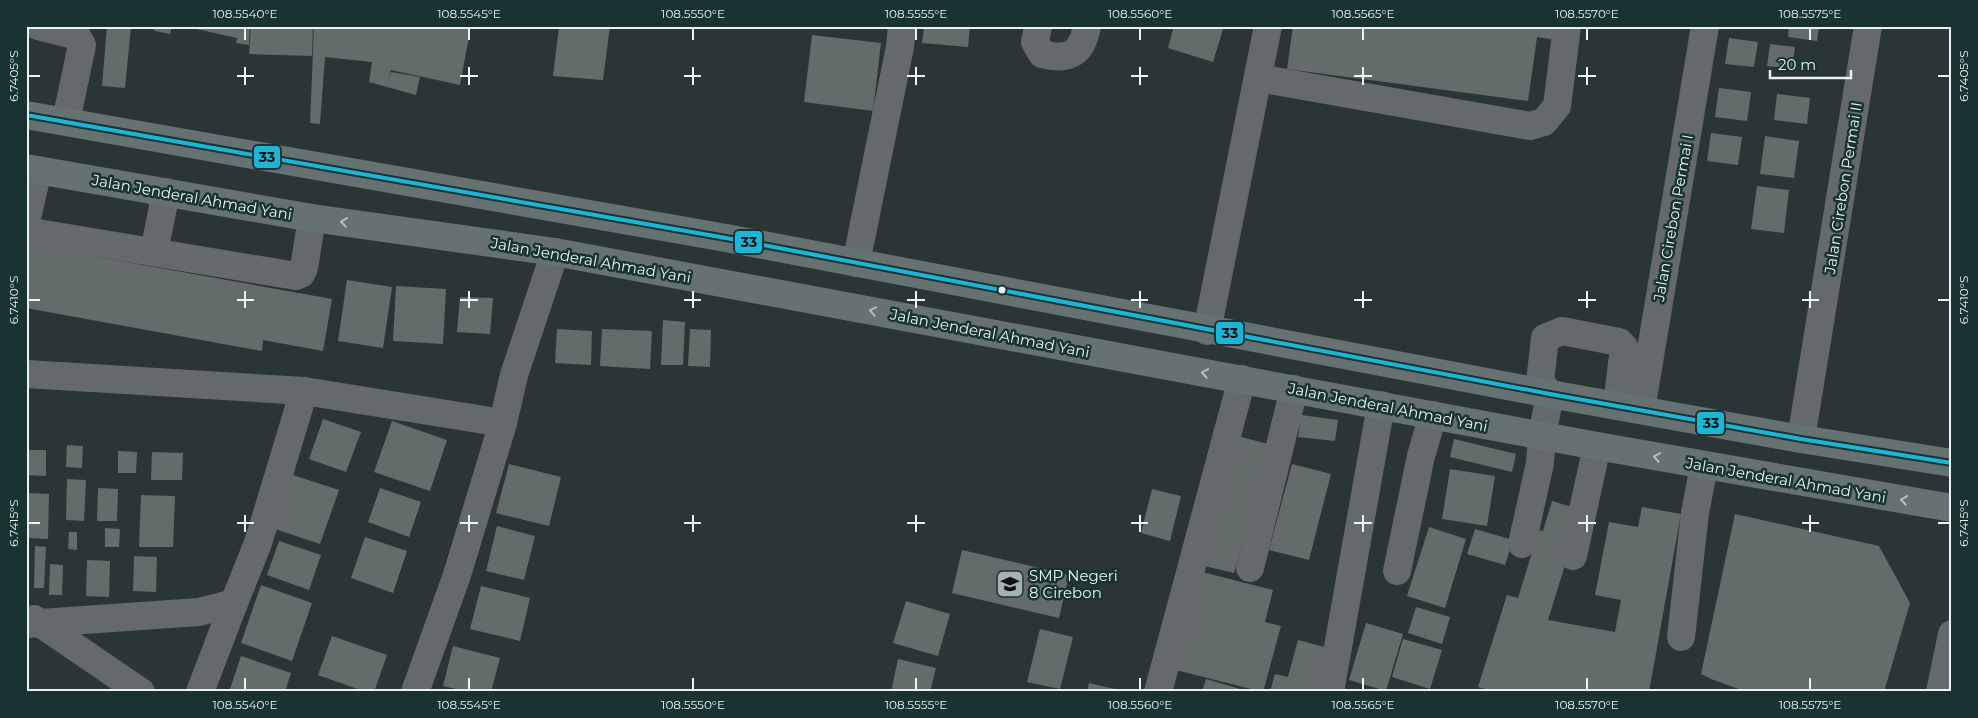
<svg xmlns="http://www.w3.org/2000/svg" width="1978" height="718" viewBox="0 0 1978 718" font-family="Montserrat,sans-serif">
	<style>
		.building { fill: #636c6a }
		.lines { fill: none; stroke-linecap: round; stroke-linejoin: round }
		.minor { stroke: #646a6c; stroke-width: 28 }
		.highway { stroke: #667172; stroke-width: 28 }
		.bus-1-casing { stroke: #1a3231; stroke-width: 8 }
		.bus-1 { stroke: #1ab6d8; stroke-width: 4 }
		.oneway { stroke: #b3c0c0 }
		.ticks { fill: none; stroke: #e6f4f4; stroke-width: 2 }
		.bus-dot { fill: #e6f4f4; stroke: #1a3231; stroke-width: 2 }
		.labels { text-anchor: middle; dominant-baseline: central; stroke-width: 5; stroke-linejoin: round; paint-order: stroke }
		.street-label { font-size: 15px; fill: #e6f4f4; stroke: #1a3231 }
		.poi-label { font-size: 15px; fill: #e6f4f4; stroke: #1a3231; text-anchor: start }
		.line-badge { stroke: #1a3231; stroke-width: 2 }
		.pale-badge-label { font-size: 14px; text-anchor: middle; font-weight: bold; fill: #111 }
		.neatline { fill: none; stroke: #e6f4f4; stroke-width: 2 }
		.ticks-label { font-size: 12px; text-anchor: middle; fill: #e6f4f4 }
	</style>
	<rect width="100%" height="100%" fill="#2a3636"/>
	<g class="building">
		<path d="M107 26 131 27 125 88 102 86Z"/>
		<path d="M151 26H172L170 34 155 31Z"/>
		<path d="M183 26H250L249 45 236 43 237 38Z"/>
		<path d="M251 26H313L312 56 249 54Z"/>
		<path d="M314 26H471L460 85 391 70 388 82 391 72 420 77 416 95 369 82 372 62 325 57 320 124 310 123Z"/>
		<path d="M559 26H610L603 80 553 76Z"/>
		<path d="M924 26H970L968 47 922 43Z"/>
		<path d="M1174 26H1224L1213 62 1168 48Z"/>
		<path d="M1293 26H1558L1556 40 1537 37 1528 101 1287 69Z"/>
		<path d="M1789 26H1819L1817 41 1788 37Z"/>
		<path d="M812 35 881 43 873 111 804 102Z"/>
		<path d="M1729 38 1758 42 1754 67 1725 64Z"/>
		<path d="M1770 44 1795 47 1792 69 1767 66Z"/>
		<path d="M1719 88 1751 92 1747 121 1715 117Z"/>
		<path d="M1777 94 1810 98 1807 124 1774 120Z"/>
		<path d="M1711 133 1742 137 1738 165 1707 161Z"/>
		<path d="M1765 136 1799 141 1794 178 1760 174Z"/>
		<path d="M1757 186 1789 190 1784 233 1751 229Z"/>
		<path d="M26 244 332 299 323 351 263 340 262 351 26 308Z"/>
		<path d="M347 280 392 287 383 348 338 341Z"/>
		<path d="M396 286 446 289 443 344 393 341Z"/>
		<path d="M460 297 493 298 490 334 457 332Z"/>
		<path d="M663 320 685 322 683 365H661Z"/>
		<path d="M557 329 592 331 591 365 555 363Z"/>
		<path d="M602 329 652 331 650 369 600 366Z"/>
		<path d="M690 329 711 330 710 367 688 366Z"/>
		<path d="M1301 415 1338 420 1335 441 1298 437Z"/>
		<path d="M323 419 361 432 346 472 309 459Z"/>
		<path d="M392 421 447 440 430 491 374 472Z"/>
		<path d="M1230 434 1268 444 1234 573 1196 564Z"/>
		<path d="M1454 439 1516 454 1512 472 1450 457Z"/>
		<path d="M67 445 83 446 82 468 66 467Z"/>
		<path d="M26 450H46V476L26 475Z"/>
		<path d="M118 451 137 452 136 473H118Z"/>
		<path d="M152 452 183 453 182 480H151Z"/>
		<path d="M509 464 561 477 549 526 496 513Z"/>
		<path d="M1292 464 1331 474 1309 560 1269 550Z"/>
		<path d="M1450 469 1495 476 1487 526 1442 519Z"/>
		<path d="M293 475 339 490 320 544 275 529Z"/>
		<path d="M67 479 86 480 84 521 66 520Z"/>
		<path d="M98 488 118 489 117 521H97Z"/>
		<path d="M380 488 421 502 409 537 368 522Z"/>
		<path d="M1152 489 1181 496 1170 541 1141 533Z"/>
		<path d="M26 493 49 494 48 539 26 538Z"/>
		<path d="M141 495 175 496 173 547H139Z"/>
		<path d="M1552 501 1582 510 1548 620 1615 632 1621 600 1595 595 1609 522 1638 527 1642 507 1681 514 1649 692H1495L1478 687 1507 595 1518 598 1539 530 1543 531Z"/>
		<path d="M1735 514 1879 546 1910 603 1884 692H1747L1711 679 1701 674Z"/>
		<path d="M497 526 535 536 524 580 486 571Z"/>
		<path d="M1429 527 1466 539 1445 608 1407 596Z"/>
		<path d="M105 528 120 529 119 547H105Z"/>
		<path d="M1475 529 1513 540 1505 565 1467 554Z"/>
		<path d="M69 532H77V550L68 549Z"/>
		<path d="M365 537 407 551 393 593 351 578Z"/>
		<path d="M279 541 321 555 309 590 267 575Z"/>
		<path d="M35 546 46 547 44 588H34Z"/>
		<path d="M962 550 1069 575 1059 618 952 593Z"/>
		<path d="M134 556 157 557 156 592 133 591Z"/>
		<path d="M87 560 110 561 109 597 86 596Z"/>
		<path d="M50 564 63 565 62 595H49Z"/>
		<path d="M1202 572 1273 590 1265 622 1281 626 1263 692 1176 670Z"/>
		<path d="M261 585 312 603 292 661 241 643Z"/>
		<path d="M481 586 530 598 520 641 470 629Z"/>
		<path d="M906 601 950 614 938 656 893 643Z"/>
		<path d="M1416 607 1450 617 1442 644 1408 633Z"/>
		<path d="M1366 623 1403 634 1386 691 1349 680Z"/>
		<path d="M1040 629 1073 637 1060 689 1027 682Z"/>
		<path d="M332 636 387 655 374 692H366L318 675Z"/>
		<path d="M1403 639 1442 650 1430 689 1392 677Z"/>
		<path d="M1298 640 1328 648 1316 692H1270L1275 674 1288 677Z"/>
		<path d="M453 646 500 658 491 692H468L443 686Z"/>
		<path d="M241 656 291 673 285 692H229Z"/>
		<path d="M898 659 936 668 930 692H891Z"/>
		<path d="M1206 679 1247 691V692H1202Z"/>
		<path d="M1089 683 1119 690V692H1087Z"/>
	</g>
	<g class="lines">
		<g class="minor">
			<path d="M38 26 77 36 82 45 66 121"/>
			<path d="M1038 26 1035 42 1042 54C1069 61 1082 54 1087 26"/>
			<path d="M1258 78 1530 126 1544 122 1557 106 1567 26"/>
			<path d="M26 222 38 170"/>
			<path d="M26 231 296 276 301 274 304 268 312 218"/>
			<path d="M154 252 166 192"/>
			<path d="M856 263 900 47 902 26"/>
			<path d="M1207 331 1268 26"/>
			<path d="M26 374 304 391 503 423"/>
			<path d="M1641 410 1705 26"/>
			<path d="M1801 439 1868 26"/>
			<path d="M1522 544 1540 463 1542 436 1550 394 1540 382 1545 338 1562 331 1619 342 1624 347 1617 406"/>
			<path d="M1573 556 1597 446"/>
			<path d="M1250 568 1294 389"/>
			<path d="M1397 571 1421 456 1433 415"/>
			<path d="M34 619 141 692"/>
			<path d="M26 624 199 612 234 603 258 543 304 391"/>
			<path d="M1681 637 1695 513 1704 466"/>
			<path d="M200 692 234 603"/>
			<path d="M415 692 457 575 503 423 514 375 555 252"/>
			<path d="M1158 692 1242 379"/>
			<path d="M1330 692 1381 405"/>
			<path d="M1940 692 1952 634"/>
		</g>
		<g class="highway">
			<path d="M26 115 726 238 1550 394 1801 439 1952 463"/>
			<path d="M26 168 312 218 555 252 1597 446 1952 508"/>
		</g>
		<g class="bus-1-casing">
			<path id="bus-1" d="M26 115 726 238 1550 394 1801 439 1952 463"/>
		</g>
		<use href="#bus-1" class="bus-1"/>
	</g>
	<defs><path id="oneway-chevron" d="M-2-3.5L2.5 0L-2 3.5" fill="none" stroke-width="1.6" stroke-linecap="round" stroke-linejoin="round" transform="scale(1.25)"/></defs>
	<g class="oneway">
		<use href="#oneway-chevron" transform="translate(344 222) rotate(-172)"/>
		<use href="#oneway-chevron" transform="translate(873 311) rotate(-169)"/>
		<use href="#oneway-chevron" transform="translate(1205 373) rotate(-170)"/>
		<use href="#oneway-chevron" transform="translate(1657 457) rotate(-170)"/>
		<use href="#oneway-chevron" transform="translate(1904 500) rotate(-171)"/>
	</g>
	<path class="ticks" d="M245 28V40M469 28V40M693 28V40M916 28V40M1140 28V40M1363 28V40M1587 28V40M1810 28V40M245 67V85M469 67V85M693 67V85M916 67V85M1140 67V85M1363 67V85M1587 67V85M28 76H40M237 76H254M460 76H478M684 76H701M907 76H925M1131 76H1148M1354 76H1372M1578 76H1596M1938 76H1950M245 291V308M469 291V308M693 291V308M916 291V308M1140 291V308M1363 291V308M1587 291V308M1810 291V308M28 300H40M237 300H254M460 300H478M684 300H701M907 300H925M1131 300H1148M1354 300H1372M1578 300H1596M1802 300H1819M1938 300H1950M245 515V532M469 515V532M693 515V532M916 515V532M1140 515V532M1363 515V532M1587 515V532M1810 515V532M28 523H40M237 523H254M460 523H478M684 523H701M907 523H925M1131 523H1148M1354 523H1372M1578 523H1596M1802 523H1819M1938 523H1950M245 678V690M469 678V690M693 678V690M916 678V690M1140 678V690M1363 678V690M1587 678V690M1810 678V690"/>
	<defs>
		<g id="school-square" transform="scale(1.4375)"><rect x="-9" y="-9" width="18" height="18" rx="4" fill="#a4b2b2" stroke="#1a3231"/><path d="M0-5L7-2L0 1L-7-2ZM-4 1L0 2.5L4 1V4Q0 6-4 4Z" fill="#111"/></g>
	</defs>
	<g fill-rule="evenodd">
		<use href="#school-square" x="1010" y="584"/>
	</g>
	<circle class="bus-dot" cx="1002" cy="290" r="4.5"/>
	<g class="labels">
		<g class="street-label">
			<text transform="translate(1843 188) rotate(-81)">Jalan Cirebon Permai II</text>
			<text transform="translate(192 197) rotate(10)">Jalan Jenderal Ahmad Yani</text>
			<text transform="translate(1673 218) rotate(-80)">Jalan Cirebon Permai I</text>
			<text transform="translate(591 260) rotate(10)">Jalan Jenderal Ahmad Yani</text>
			<text transform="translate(990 333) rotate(11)">Jalan Jenderal Ahmad Yani</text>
			<text transform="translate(1388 407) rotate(11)">Jalan Jenderal Ahmad Yani</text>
			<text transform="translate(1786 480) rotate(10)">Jalan Jenderal Ahmad Yani</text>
		</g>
		<g class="poi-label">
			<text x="1029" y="575">SMP Negeri<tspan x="1029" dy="17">8 Cirebon</tspan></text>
		</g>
	</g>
	<g class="line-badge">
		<rect x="253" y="145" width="28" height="24" rx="5" fill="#1ab6d8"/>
		<rect x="734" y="230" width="29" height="24" rx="5" fill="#1ab6d8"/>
		<rect x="1215" y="321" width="29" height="24" rx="5" fill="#1ab6d8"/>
		<rect x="1696" y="411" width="29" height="24" rx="5" fill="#1ab6d8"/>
	</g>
	<g class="pale-badge-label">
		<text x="267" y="162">33</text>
		<text x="749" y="247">33</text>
		<text x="1230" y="338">33</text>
		<text x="1711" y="428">33</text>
	</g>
	<rect width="1978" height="718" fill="none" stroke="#1a3231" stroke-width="55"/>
	<path d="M1770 70v8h81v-8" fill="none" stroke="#e6f4f4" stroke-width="2.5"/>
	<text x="1778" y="70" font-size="15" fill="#e6f4f4" stroke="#1a3231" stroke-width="4" paint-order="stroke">20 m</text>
	<rect x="28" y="28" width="1922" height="662" class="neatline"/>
	<g class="ticks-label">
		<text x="245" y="18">108.5540°E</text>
		<text x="469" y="18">108.5545°E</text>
		<text x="693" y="18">108.5550°E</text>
		<text x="916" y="18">108.5555°E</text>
		<text x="1140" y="18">108.5560°E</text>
		<text x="1363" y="18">108.5565°E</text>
		<text x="1587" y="18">108.5570°E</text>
		<text x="1810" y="18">108.5575°E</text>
		<text transform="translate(14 76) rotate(-90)" y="4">6.7405°S</text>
		<text transform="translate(1964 76) rotate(-90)" y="4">6.7405°S</text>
		<text transform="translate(14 300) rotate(-90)" y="4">6.7410°S</text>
		<text transform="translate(1964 300) rotate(-90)" y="4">6.7410°S</text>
		<text transform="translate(14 523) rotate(-90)" y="4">6.7415°S</text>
		<text transform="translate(1964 523) rotate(-90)" y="4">6.7415°S</text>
		<text x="245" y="709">108.5540°E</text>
		<text x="469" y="709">108.5545°E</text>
		<text x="693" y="709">108.5550°E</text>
		<text x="916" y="709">108.5555°E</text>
		<text x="1140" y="709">108.5560°E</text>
		<text x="1363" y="709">108.5565°E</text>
		<text x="1587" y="709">108.5570°E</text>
		<text x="1810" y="709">108.5575°E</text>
	</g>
</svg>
